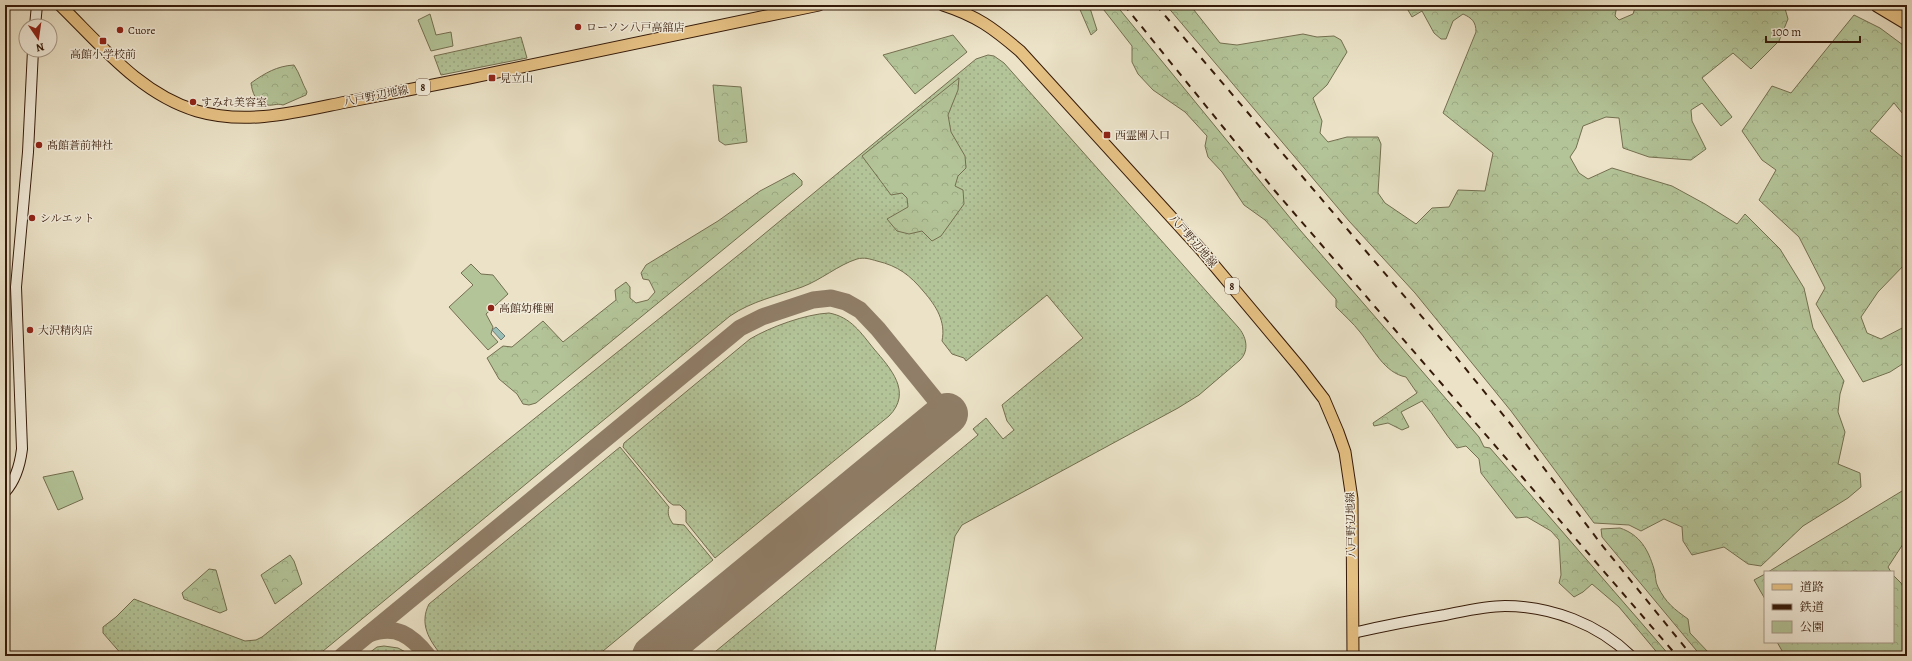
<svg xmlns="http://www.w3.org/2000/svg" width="1912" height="661" viewBox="0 0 1912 661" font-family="Alegreya,'Noto Serif JP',serif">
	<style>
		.grass { fill: url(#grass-dots); stroke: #746f50 }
		.forest { fill: url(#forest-crowns); stroke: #746f50 }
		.park { fill: #b3c498; stroke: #746f50 }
		.water { fill: #98beb6; stroke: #707c71 }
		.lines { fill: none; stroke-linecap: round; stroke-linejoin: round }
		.taxiway { stroke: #907e68; stroke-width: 17 }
		.runway { stroke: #907e68; stroke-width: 42 }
		.secondary-casing { stroke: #351a09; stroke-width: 12 }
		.primary-casing { stroke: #351a09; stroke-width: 13 }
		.highway-casing { stroke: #351a09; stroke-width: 15 }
		.secondary { stroke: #f2ecdb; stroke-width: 10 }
		.primary { stroke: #e6c184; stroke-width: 11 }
		.highway { stroke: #e6c184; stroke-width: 13 }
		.rail { stroke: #351a09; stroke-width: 2; stroke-dasharray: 7 7; stroke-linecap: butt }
		.poi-dot { fill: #8f2418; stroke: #f2ecdb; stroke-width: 1.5 }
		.labels { text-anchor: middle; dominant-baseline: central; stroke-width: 3; stroke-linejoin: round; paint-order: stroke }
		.shield { fill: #f2ecdb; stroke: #6e5948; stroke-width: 1 }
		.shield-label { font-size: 10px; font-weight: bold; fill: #351a09 }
		.poi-label { font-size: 11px; fill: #351a09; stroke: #f2ecdb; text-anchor: start }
		.street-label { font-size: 11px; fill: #351a09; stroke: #f2ecdb }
	</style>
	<defs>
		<pattern id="grass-dots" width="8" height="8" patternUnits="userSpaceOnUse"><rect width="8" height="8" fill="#b3c498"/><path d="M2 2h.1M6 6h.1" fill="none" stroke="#9ba882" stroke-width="1.8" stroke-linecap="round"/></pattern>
		<pattern id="forest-crowns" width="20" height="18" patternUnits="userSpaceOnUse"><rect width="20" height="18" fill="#b3c498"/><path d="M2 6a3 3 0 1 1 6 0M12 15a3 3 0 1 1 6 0" fill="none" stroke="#9ba882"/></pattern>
	</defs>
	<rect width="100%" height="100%" fill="#ebe2c7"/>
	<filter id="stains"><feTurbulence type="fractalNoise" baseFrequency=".005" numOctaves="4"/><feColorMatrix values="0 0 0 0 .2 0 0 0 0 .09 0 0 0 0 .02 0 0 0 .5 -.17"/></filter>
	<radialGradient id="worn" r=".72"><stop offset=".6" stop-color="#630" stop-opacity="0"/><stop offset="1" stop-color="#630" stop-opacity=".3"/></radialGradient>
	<g class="grass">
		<path d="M521 37 527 58 441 75 434 56Z"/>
		<path d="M988 55 994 56 1004 63 1238 327C1246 336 1250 350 1240 360L1199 395 1178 408 962 525 955 536 934 656H710L978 435 973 429 986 418 1003 439 1014 430 1007 421 1002 405 1083 338 1047 295 966 361 964 358 952 354 942 341C946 321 936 306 924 292 910 275 898 266 877 261 870 259 864 257 857 259 838 265 821 280 802 287 777 296 752 301 730 316L317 656H123L103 633V627L116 617 134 599 245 641 256 640 262 637 746 249 976 59Z"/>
		<path d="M829 313C851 317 861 333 874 349 890 368 913 392 889 416L715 558 686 522V511L680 505H673L669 502 623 447 624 443 750 339C770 327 806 314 829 313Z"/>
		<path d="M620 447 669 507C667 514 669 518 673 524L684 525 713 560 597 656H442C429 640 419 624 429 604Z"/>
		<path d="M384 646 398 648 413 656H365L377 647Z"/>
	</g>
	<g class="forest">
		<path d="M1078 5H1089L1097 30 1091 35Z"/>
		<path d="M1100 5H1116L1300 230 1479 437 1484 447 1490 448 1670 656H1660L1619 607 1592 584 1583 592 1574 597 1559 583 1561 575 1559 540 1551 531 1527 517 1516 518 1481 473 1479 459 1466 446 1457 448C1444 433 1435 416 1422 401L1401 412 1409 427 1402 430 1388 423 1374 426 1373 423 1417 393 1406 377C1384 373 1373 348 1360 332 1353 323 1344 315 1336 307V299L1265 220 1244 205 1222 172 1208 157 1205 146 1207 136 1185 112 1153 90 1138 74 1132 62V46Z"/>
		<path d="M1166 5H1190L1220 43 1237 45 1303 34 1317 37 1334 36 1341 40 1347 52 1327 85 1313 98 1322 121 1320 133 1328 142 1347 137H1378L1381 144 1378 193 1385 203 1416 224 1432 208 1449 207 1458 190 1485 191 1493 153 1443 113 1476 32C1476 22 1472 18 1463 14L1453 21 1446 39H1441L1434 33 1422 11 1412 17 1405 5H1617L1615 16 1619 20 1633 14 1636 5H1784L1788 19 1779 41 1751 69 1733 53 1702 78 1732 117 1721 126 1702 103 1691 110 1692 121 1706 149 1691 160 1649 157 1623 148 1619 118 1606 117 1583 126 1576 148 1570 157 1579 173 1588 179 1612 168 1672 186 1705 204 1737 224 1745 214 1780 249 1804 288 1813 328 1844 381 1840 394 1838 412 1845 432 1838 464 1860 473 1861 487 1848 498 1803 526 1761 566 1748 564 1724 547 1692 555 1683 541 1682 527 1664 519 1641 531 1629 525 1594 523 1511 411 1415 293 1349 221Z"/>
		<path d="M1854 15 1880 28 1907 48V119L1894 103 1870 131 1907 161V208L1902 212 1907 216V262L1878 292 1861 317 1867 333 1881 339 1906 326 1907 361 1890 372 1863 382 1816 304 1825 288 1799 237 1759 200 1776 170 1762 160 1742 131 1772 86 1791 93Z"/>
		<path d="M953 35 967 52 915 94 883 55Z"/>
		<path d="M294 65C300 74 302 83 307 92L306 95 283 105C277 103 273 106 267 105 256 104 252 92 251 83 265 73 277 66 294 65Z"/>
		<path d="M959 78 958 90 948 115 951 132 965 156 966 168 958 176 955 186 963 190 964 204 941 236 932 241 922 231 909 234 897 231 887 219 908 207 907 198 902 193 891 195 862 156Z"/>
		<path d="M713 85 741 87 747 142 725 145 719 141Z"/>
		<path d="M794 173 802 181V185L536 403 529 405 523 404 517 394 499 379 487 358 503 346 512 347 543 321 563 342 616 300 615 290 626 282 630 287V298L636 303 648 300 655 292 649 280 643 279 641 273 646 265 718 221 760 191Z"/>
		<path d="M1907 488V538L1888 567 1891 572H1768Z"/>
		<path d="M1620 528C1640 535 1648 549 1654 569 1656 575 1655 582 1658 587 1666 603 1674 609 1688 619L1690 633 1709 653 1715 656H1701L1602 537 1601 529Z"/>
		<path d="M290 555 294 561 302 584 275 604 261 575Z"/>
		<path d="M209 569 216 570 227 610 220 613 184 599 182 593Z"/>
		<path d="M1765 574V599L1754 580Z"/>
		<path d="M1893 575 1901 583 1907 594V656H1785L1777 642H1893Z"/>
	</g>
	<g class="park">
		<path d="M430 14 436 35 451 32 453 46 431 51 418 20Z"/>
		<path d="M471 264 481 274 493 275 508 294 486 314 493 327 491 334 498 342 488 350 449 307 473 285 461 273Z"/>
		<path d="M73 471 83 499 58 510 43 477Z"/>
	</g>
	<path class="water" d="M496 327 505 336 501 340 492 330Z"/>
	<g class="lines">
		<g class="taxiway">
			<path d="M369 634C396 624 411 635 428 656"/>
			<path d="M342 656 740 328 762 317 813 300 831 298 846 302 860 310 878 329 947 414"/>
		</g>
		<path class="runway" d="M653 656 947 414"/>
		<g class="secondary-casing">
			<g id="secondary">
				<path d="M35 26 37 5"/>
				<path d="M5 492C16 480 20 465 22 449L16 287 28 152 33 50"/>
				<path d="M1353 633C1383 626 1414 620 1445 615 1465 611 1485 606 1505 606 1551 606 1598 624 1631 656"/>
			</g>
		</g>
		<g class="primary-casing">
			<g id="primary">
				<path d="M60 5C101 45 140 94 197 111 245 125 293 113 341 103 384 95 426 86 469 78 586 53 703 29 819 5"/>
				<path d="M943 5C977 16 993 28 1020 51L1203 252 1301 369 1324 399 1338 432 1345 452 1352 499 1353 656"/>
			</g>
		</g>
		<g class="highway-casing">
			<g id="highway">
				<path d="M1877 5 1907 23"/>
				<path d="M1895 5 1907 12"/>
			</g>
		</g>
		<use href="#secondary" class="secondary"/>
		<use href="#primary" class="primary"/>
		<use href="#highway" class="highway"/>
		<g class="rail">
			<path d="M1124 5 1275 191 1677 656"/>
			<path d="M1156 5 1452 352 1513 427 1601 544 1692 656"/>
		</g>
	</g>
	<g class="poi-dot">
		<circle cx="578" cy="27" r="4"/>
		<circle cx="120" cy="30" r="4"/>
		<rect x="99" y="37" width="8" height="8" rx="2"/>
		<rect x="488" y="74" width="8" height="8" rx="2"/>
		<circle cx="193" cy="102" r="4"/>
		<rect x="1103" y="131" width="8" height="8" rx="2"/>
		<circle cx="39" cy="145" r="4"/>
		<circle cx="32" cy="218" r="4"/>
		<circle cx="491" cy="308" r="4"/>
		<circle cx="30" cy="330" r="4"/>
	</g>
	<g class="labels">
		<g class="shield">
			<rect x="416" y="79" width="14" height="16" rx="3"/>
			<rect x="1225" y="278" width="14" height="16" rx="3"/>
		</g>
		<g class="shield-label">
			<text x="423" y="87">8</text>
			<text x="1232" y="286">8</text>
		</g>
		<g class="poi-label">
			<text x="586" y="27">ローソン八戸高舘店</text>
			<text x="128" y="30">Cuore</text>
			<text x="103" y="54" text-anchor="middle">高館小学校前</text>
			<text x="500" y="78">見立山</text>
			<text x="201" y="102">すみれ美容室</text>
			<text x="1115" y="135">西霊園入口</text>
			<text x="47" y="145">髙館蒼前神社</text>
			<text x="40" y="218">シルエット</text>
			<text x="499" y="308">高館幼稚園</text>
			<text x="38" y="330">大沢精肉店</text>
		</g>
		<g class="street-label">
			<text transform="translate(376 96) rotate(-11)">八戸野辺地線</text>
			<text transform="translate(1193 241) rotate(49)">八戸野辺地線</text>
			<text transform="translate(1351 525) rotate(-91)">八戸野辺地線</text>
		</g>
	</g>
	<rect width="1912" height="661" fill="none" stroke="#ebe2c7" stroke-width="20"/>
	<rect x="6" y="6" width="1900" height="649" fill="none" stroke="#351a09" stroke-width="2"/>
	<rect x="10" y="10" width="1892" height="641" fill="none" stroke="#351a09"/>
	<rect x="1764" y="571" width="130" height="72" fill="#f2ecdb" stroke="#a69887"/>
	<rect x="1772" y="584" width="20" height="6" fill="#e6c184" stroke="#a69887"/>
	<text x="1800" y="591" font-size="12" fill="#351a09">道路</text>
	<rect x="1772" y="604" width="20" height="6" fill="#351a09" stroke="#a69887"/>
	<text x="1800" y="611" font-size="12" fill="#351a09">鉄道</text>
	<rect x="1772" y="621" width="20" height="12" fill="#b3c498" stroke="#a69887"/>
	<text x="1800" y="631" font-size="12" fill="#351a09">公園</text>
	<g transform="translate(38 38) rotate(167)"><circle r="19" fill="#f2ecdb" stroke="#a69887"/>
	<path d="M0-3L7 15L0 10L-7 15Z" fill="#8f2418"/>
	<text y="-6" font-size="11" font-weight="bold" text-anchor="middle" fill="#351a09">N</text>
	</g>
	<path d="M1766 36v6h94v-6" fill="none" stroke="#351a09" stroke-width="2"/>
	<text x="1772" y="36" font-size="12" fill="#351a09" stroke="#f2ecdb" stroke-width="3" paint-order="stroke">100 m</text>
	<rect width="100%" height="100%" filter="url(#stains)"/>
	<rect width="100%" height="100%" fill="url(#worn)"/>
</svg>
